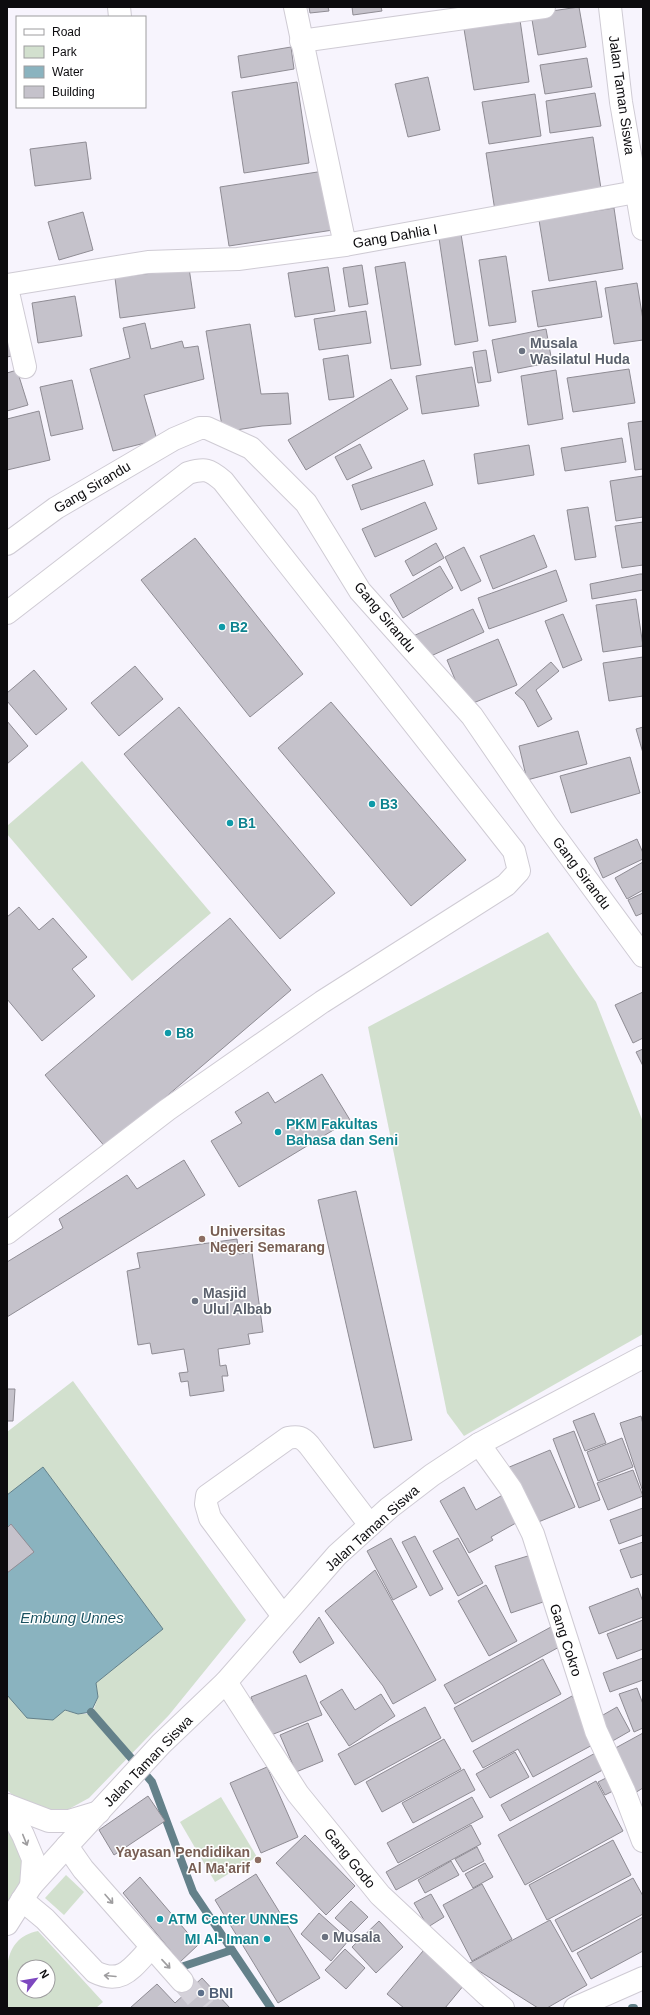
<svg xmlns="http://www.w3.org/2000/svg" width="650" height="2015" viewBox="0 0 650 2015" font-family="Helvetica,sans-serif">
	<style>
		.green { fill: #d2e0ce; fill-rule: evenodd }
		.water { fill: #8ab3bf; stroke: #64818a }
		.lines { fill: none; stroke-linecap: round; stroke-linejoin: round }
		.stream { stroke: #64818a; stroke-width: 8 }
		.building { fill: #c5c2cb; stroke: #8f8c94 }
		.minor-tunnel { stroke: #d4d1d9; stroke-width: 22; stroke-dasharray: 22 11; stroke-linecap: butt }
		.minor-casing { stroke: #cfcbd4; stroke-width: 24 }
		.major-casing { stroke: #cfcbd4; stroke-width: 24 }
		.minor { stroke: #fff; stroke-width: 22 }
		.major { stroke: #fff; stroke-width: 22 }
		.oneway { stroke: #9e9d9f }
		.worship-dot { fill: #6b7280; stroke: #fff; stroke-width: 1.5 }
		.culture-dot { fill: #0f9aa8; stroke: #fff; stroke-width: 1.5 }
		.education-dot { fill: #8d6e63; stroke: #fff; stroke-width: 1.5 }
		.service-dot { fill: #5c6f8a; stroke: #fff; stroke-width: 1.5 }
		.labels { text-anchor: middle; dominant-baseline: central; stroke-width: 3; stroke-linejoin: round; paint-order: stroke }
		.street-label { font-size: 14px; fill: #0c0b0e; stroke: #fff }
		.worship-label { font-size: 14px; font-weight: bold; fill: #5b616d; stroke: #fff; text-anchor: start }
		.culture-label { font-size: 14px; font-weight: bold; fill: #0d838f; stroke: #fff; text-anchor: start }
		.education-label { font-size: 14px; font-weight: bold; fill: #785e54; stroke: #fff; text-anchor: start }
		.service-label { font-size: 14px; font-weight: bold; fill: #4e5e75; stroke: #fff; text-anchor: start }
		.water-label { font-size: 15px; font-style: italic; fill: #1a5260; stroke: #fff }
	</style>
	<rect width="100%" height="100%" fill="#f7f4fd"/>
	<g class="green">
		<path d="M82 761 211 913 132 981 7 834V826Z"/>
		<path d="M548 932 596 1002 643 1122V1334L464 1436 447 1413 368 1027Z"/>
		<path d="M73 1381 246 1620 169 1715 89 1798 69 1809H47L15 1797 7 1790V1695L78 1714H92L98 1697 96 1683 162 1629 43 1468 7 1495V1432Z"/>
		<path d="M221 1797 257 1857 215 1882 180 1822Z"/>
		<path d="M7 1825 24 1864V1884L7 1911Z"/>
		<path d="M66 1875 84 1892 64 1915 45 1898Z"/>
		<path d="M38 1931 103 2002 96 2008H7C7 1976 0 1939 38 1931ZM24 1967H48V1991H24Z"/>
	</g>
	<path class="water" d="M43 1467 163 1629 96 1683 98 1697 91 1712 78 1714 65 1710 53 1720 27 1718 7 1695V1495Z"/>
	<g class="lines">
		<g class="stream">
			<path d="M91 1712 152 1782 193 1892 271 2008"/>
			<path d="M184 1966 232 1950"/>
			<path d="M632 2008H634"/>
		</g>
	</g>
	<g class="building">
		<path d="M309 7H328L329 11 310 13Z"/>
		<path d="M352 7H381L382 11 353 15Z"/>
		<path d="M579 7 586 47 538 55 531 14Z"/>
		<path d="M520 20 529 82 474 90 464 29Z"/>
		<path d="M291 47 294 69 241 78 238 56Z"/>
		<path d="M587 58 592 87 545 94 540 65Z"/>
		<path d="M428 77 440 130 408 137 395 84Z"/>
		<path d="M297 82 309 163 244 173 232 92Z"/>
		<path d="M595 93 601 126 550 133 546 101Z"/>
		<path d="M535 94 541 136 489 144 482 102Z"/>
		<path d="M593 137 602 195 495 211 486 153Z"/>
		<path d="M86 142 91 179 35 186 30 149Z"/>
		<path d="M324 171 333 230 229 246 220 187Z"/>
		<path d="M614 208 623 269 549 281 539 220Z"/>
		<path d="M83 212 93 250 59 260 48 222Z"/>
		<path d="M461 234 478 341 455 345 439 238Z"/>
		<path d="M506 256 516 322 489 326 479 260Z"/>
		<path d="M405 262 421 365 391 369 375 267Z"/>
		<path d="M362 265 368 304 349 307 343 268Z"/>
		<path d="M328 267 335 311 295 317 288 273Z"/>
		<path d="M189 268 195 308 120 318 115 278Z"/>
		<path d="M596 281 602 317 538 327 532 291Z"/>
		<path d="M637 283 643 320V340L614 344 605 288Z"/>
		<path d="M75 296 82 336 38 343 32 303Z"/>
		<path d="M366 311 371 343 319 350 314 319Z"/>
		<path d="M145 323 151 349 182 341 184 348 198 346 204 379 144 395 157 440 113 451 90 369 130 358 123 328Z"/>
		<path d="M250 324 261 394 288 393 291 424 262 426 223 432 206 331Z"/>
		<path d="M546 329 552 362 498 373 492 340Z"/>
		<path d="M7 334 12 356 7 357Z"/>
		<path d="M486 350 491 381 478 383 473 352Z"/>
		<path d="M348 355 354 397 329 400 323 359Z"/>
		<path d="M472 367 479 406 422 414 416 376Z"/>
		<path d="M629 369 635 403 573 412 567 378Z"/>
		<path d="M17 370 28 405 7 411V373Z"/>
		<path d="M556 370 563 419 528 425 521 376Z"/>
		<path d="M391 379 408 409 306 470 288 440Z"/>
		<path d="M72 380 83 429 51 436 40 387Z"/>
		<path d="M39 411 50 460 7 470V419Z"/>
		<path d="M643 421V469L635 470 628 423Z"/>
		<path d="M622 438 626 462 565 471 561 448Z"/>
		<path d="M360 444 372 468 347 480 335 457Z"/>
		<path d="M529 445 534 475 478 484 474 454Z"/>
		<path d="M424 460 433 485 361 510 352 485Z"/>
		<path d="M643 476V517L616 521 610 481Z"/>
		<path d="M425 502 437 529 375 557 362 529Z"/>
		<path d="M588 507 596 557 575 560 567 510Z"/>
		<path d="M643 522V565L622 568 615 526Z"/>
		<path d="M534 535 547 567 493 589 480 556Z"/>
		<path d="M195 538 303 674 250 717 141 580Z"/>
		<path d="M436 543 444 558 413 576 405 561Z"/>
		<path d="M464 547 481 581 461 591 445 557Z"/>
		<path d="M440 566 453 588 403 618 390 595Z"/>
		<path d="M556 570 567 601 489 629 478 598Z"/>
		<path d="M640 574H643V590L592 599 590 584Z"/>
		<path d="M636 599 643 646 603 652 596 605Z"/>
		<path d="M473 609 484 632 422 660 411 637Z"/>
		<path d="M563 614 582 660 563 668 545 621Z"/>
		<path d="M498 639 517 685 466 706 447 660Z"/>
		<path d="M643 657V696L609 701 603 663Z"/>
		<path d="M551 662 559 671 536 690 552 719 538 727 524 701 515 693Z"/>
		<path d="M135 666 163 699 119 736 91 703Z"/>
		<path d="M34 670 67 709 36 735 7 701V693Z"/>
		<path d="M331 702 466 860 411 906 278 748Z"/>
		<path d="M179 707 335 893 280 939 124 754Z"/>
		<path d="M7 721 28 746 7 764Z"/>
		<path d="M643 727V753L636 729Z"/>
		<path d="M578 731 587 764 527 780 519 746Z"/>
		<path d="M630 757 640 793 571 813 560 776Z"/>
		<path d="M637 839 643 853V859L603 878 594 858Z"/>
		<path d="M643 862V890L627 899 615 878Z"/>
		<path d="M643 893V913L636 916 628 900Z"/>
		<path d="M19 907 39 930 53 918 87 957 72 969 95 996 42 1041 7 999V917Z"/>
		<path d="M230 918 291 990 106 1148 45 1075Z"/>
		<path d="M643 992V1038L633 1043 615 1005Z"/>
		<path d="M643 1049V1066L636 1052Z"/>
		<path d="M322 1074 350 1120 239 1187 211 1141 242 1123 235 1112 268 1092 275 1103Z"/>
		<path d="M184 1160 205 1195 7 1317V1262L63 1228 59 1219 127 1175 137 1189Z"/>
		<path d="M356 1191 412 1440 374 1448 318 1200Z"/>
		<path d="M237 1239 239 1254 252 1252 263 1332 248 1334 250 1344 218 1349 220 1366 226 1365 228 1376H222L224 1391 190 1396 188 1381 181 1382 179 1373 188 1372 184 1349 152 1354 150 1343 138 1345 127 1271 140 1268 137 1253Z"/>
		<path d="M7 1389H15L13 1421H7Z"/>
		<path d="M594 1413 606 1443 585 1451 573 1421Z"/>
		<path d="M641 1416 643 1424V1492L620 1423Z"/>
		<path d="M574 1431 600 1500 579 1508 553 1439Z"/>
		<path d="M622 1438 633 1467 598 1481 587 1452Z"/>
		<path d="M550 1450 575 1507 531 1525 507 1468Z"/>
		<path d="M633 1470 643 1496 608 1510 597 1483Z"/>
		<path d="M464 1487 476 1510 508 1492 523 1519 491 1537 493 1540 469 1553 440 1501Z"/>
		<path d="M643 1508V1535L619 1544 610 1520Z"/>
		<path d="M11 1524 34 1552 7 1573V1528Z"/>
		<path d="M415 1536 443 1589 430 1596 402 1542Z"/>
		<path d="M391 1538 417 1587 393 1600 367 1551Z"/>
		<path d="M458 1538 483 1583 458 1596 433 1551Z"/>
		<path d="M643 1542V1574L631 1578 620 1550Z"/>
		<path d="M531 1555 546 1601 511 1613 495 1566Z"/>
		<path d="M375 1570 436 1680 393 1704 383 1686 325 1611Z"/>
		<path d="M486 1585 517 1641 489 1656 458 1601Z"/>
		<path d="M638 1588 643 1602V1617L599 1634 589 1607Z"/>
		<path d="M319 1617 334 1643 300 1663 293 1652Z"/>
		<path d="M643 1620V1649L617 1659 607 1634Z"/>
		<path d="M551 1627 561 1646 455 1704 444 1685Z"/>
		<path d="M643 1658V1680L610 1692 603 1673Z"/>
		<path d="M543 1659 561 1694 472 1742 454 1708Z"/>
		<path d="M306 1675 322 1715 266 1737 251 1697Z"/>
		<path d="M637 1688 643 1704V1728L634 1732 619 1694Z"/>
		<path d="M342 1689 355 1710 381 1694 395 1716 349 1746 320 1702Z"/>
		<path d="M572 1696 598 1742 533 1777 518 1749 483 1768 473 1751Z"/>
		<path d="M425 1707 441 1738 355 1785 338 1754Z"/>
		<path d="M617 1707 630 1731 609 1743 596 1719Z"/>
		<path d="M308 1723 323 1761 296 1772 280 1735Z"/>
		<path d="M643 1733V1788L633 1794 610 1751Z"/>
		<path d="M444 1739 461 1769 382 1812 366 1782Z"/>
		<path d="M599 1751 608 1767 510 1821 501 1805Z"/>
		<path d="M515 1752 529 1777 490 1798 476 1774Z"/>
		<path d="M267 1767 298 1837 261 1853 230 1783Z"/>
		<path d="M464 1769 475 1790 413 1823 402 1803Z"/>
		<path d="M612 1775 619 1788 605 1795 598 1782Z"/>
		<path d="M596 1781 623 1831 525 1885 498 1835Z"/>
		<path d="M148 1796 165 1821 114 1855 99 1830Z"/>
		<path d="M472 1797 483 1817 398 1863 387 1843Z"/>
		<path d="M471 1825 481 1844 396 1890 386 1872Z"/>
		<path d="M305 1835 355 1886 326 1915 276 1863Z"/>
		<path d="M613 1840 631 1875 547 1920 529 1885Z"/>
		<path d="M477 1847 484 1861 463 1872 455 1859Z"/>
		<path d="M451 1861 459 1875 425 1893 418 1880Z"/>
		<path d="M485 1863 493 1877 473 1888 465 1874Z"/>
		<path d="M256 1874 320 1978 278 2003 215 1900Z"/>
		<path d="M140 1877 198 1945 180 1962 123 1893Z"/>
		<path d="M633 1878 643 1896V1914L572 1952 555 1920Z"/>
		<path d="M482 1884 512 1939 472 1961 443 1905Z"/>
		<path d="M431 1894 444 1917 428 1927 414 1903Z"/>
		<path d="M351 1901 368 1917 352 1933 335 1918Z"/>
		<path d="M319 1913 349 1940 331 1961 301 1934Z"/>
		<path d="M643 1917V1951L591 1979 577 1953Z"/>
		<path d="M550 1920 587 1985 547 2008H538L468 1964Z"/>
		<path d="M379 1921 403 1947 376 1973 352 1947Z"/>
		<path d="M345 1949 365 1968 346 1989 325 1970Z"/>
		<path d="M423 1951 464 1985 445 2008H404L387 1994Z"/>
		<path d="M202 1978 230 2008H130L157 1984 175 2003Z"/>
	</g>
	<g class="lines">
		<path class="minor-tunnel" d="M182 1981 205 2008"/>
		<g class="minor-casing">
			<g id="minor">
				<path d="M119 7 120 17"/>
				<path d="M295 7 345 245 636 192"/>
				<path d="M301 41 544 7"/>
				<path d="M7 285 148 262 238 259 345 245"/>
				<path d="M7 288 25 367"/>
				<path d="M7 544 56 508 174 439 200 428H207L251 448 306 503 360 591 472 716 546 824 643 956"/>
				<path d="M7 613 188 473C205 468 209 469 223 481L514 851 519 871 506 885 322 1002 167 1110 7 1233"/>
				<path d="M479 1444 511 1489 533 1534 596 1731 624 1791 643 1841"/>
				<path d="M283 1616 210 1518 206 1504 207 1496 288 1438C298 1436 302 1437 309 1445L370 1525"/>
				<path d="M226 1682 298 1794 380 1895 486 1994 503 2008"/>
				<path d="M67 1846 83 1869 182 1981"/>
				<path d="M22 1900 45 1919 95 1972C123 1986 133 1966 151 1948"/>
				<path d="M575 2008 643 1978"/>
			</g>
		</g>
		<g class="major-casing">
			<g id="major">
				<path d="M610 7 621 102 643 229"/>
				<path d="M7 1805 49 1821H69L99 1812"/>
				<path d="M7 1805 23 1835 33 1859 31 1886"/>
				<path d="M7 1924 31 1886 67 1846 161 1744 226 1682 337 1555 389 1508 432 1475 479 1444 643 1357"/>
			</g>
		</g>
		<use href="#minor" class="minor"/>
		<use href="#major" class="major"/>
	</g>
	<defs><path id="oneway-shaft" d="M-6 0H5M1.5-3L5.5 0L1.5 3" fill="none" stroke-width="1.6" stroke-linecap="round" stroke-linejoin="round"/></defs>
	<g class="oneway">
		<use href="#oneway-shaft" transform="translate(25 1840) rotate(68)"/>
		<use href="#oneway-shaft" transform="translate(109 1899) rotate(49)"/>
		<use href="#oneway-shaft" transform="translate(166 1964) rotate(47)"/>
		<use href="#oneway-shaft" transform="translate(110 1976) rotate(-175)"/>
	</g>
	<g class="worship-dot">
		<circle cx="522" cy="351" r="4"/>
		<circle cx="195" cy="1301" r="4"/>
		<circle cx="325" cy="1937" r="4"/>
	</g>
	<g class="culture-dot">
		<circle cx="222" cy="627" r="4"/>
		<circle cx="372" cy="804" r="4"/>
		<circle cx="230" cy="823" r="4"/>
		<circle cx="168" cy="1033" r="4"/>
		<circle cx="278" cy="1132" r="4"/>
		<circle cx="160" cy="1919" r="4"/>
		<circle cx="267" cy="1939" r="4"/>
	</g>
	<g class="education-dot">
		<circle cx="202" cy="1239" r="4"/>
		<circle cx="258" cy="1860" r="4"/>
	</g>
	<circle class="service-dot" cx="201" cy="1993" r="4"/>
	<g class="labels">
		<g class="street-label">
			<text transform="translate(622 95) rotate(82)">Jalan Taman Siswa</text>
			<text transform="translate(395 236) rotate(-10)">Gang Dahlia I</text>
			<text transform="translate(92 487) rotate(-31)">Gang Sirandu</text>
			<text transform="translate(385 617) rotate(50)">Gang Sirandu</text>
			<text transform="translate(582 873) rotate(53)">Gang Sirandu</text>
			<text transform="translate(372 1528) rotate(-42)">Jalan Taman Siswa</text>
			<text transform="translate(566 1640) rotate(72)">Gang Cokro</text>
			<text transform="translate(148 1761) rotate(-46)">Jalan Taman Siswa</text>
			<text transform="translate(350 1858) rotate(51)">Gang Godo</text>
		</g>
		<g class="worship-label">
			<text x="530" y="343">Musala<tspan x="530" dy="16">Wasilatul Huda</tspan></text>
			<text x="203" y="1293">Masjid<tspan x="203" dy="16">Ulul Albab</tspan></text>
			<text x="333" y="1937">Musala</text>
		</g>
		<g class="culture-label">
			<text x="230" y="627">B2</text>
			<text x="380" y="804">B3</text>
			<text x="238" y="823">B1</text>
			<text x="176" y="1033">B8</text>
			<text x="286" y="1124">PKM Fakultas<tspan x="286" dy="16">Bahasa dan Seni</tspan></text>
			<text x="168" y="1919">ATM Center UNNES</text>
			<text x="259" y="1939" text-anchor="end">MI Al- Iman</text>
		</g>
		<g class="education-label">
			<text x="210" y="1231">Universitas<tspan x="210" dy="16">Negeri Semarang</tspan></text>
			<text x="250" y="1852" text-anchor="end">Yayasan Pendidikan<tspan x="250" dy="16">Al Ma'arif</tspan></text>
		</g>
		<g class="service-label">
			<text x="209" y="1993">BNI</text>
		</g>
		<g class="water-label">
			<text x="72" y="1617">Embung Unnes</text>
		</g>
	</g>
	<rect width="650" height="2015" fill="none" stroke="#0c0b0e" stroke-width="16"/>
	<rect x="16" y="16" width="130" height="92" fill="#ffffff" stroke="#9e9d9f"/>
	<rect x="24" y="29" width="20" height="6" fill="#ffffff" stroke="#9e9d9f"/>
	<text x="52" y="36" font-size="12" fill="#0c0b0e">Road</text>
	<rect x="24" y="46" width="20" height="12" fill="#d2e0ce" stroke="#9e9d9f"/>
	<text x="52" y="56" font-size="12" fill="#0c0b0e">Park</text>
	<rect x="24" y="66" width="20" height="12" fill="#8ab3bf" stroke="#9e9d9f"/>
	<text x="52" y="76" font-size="12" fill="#0c0b0e">Water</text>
	<rect x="24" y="86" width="20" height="12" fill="#c5c2cb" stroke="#9e9d9f"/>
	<text x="52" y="96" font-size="12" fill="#0c0b0e">Building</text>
	<g transform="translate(36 1979) rotate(59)"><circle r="19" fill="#ffffff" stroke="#9e9d9f"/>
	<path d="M0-3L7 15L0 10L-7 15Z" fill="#7d48bf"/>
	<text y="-6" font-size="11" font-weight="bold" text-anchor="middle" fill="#0c0b0e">N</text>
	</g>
</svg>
